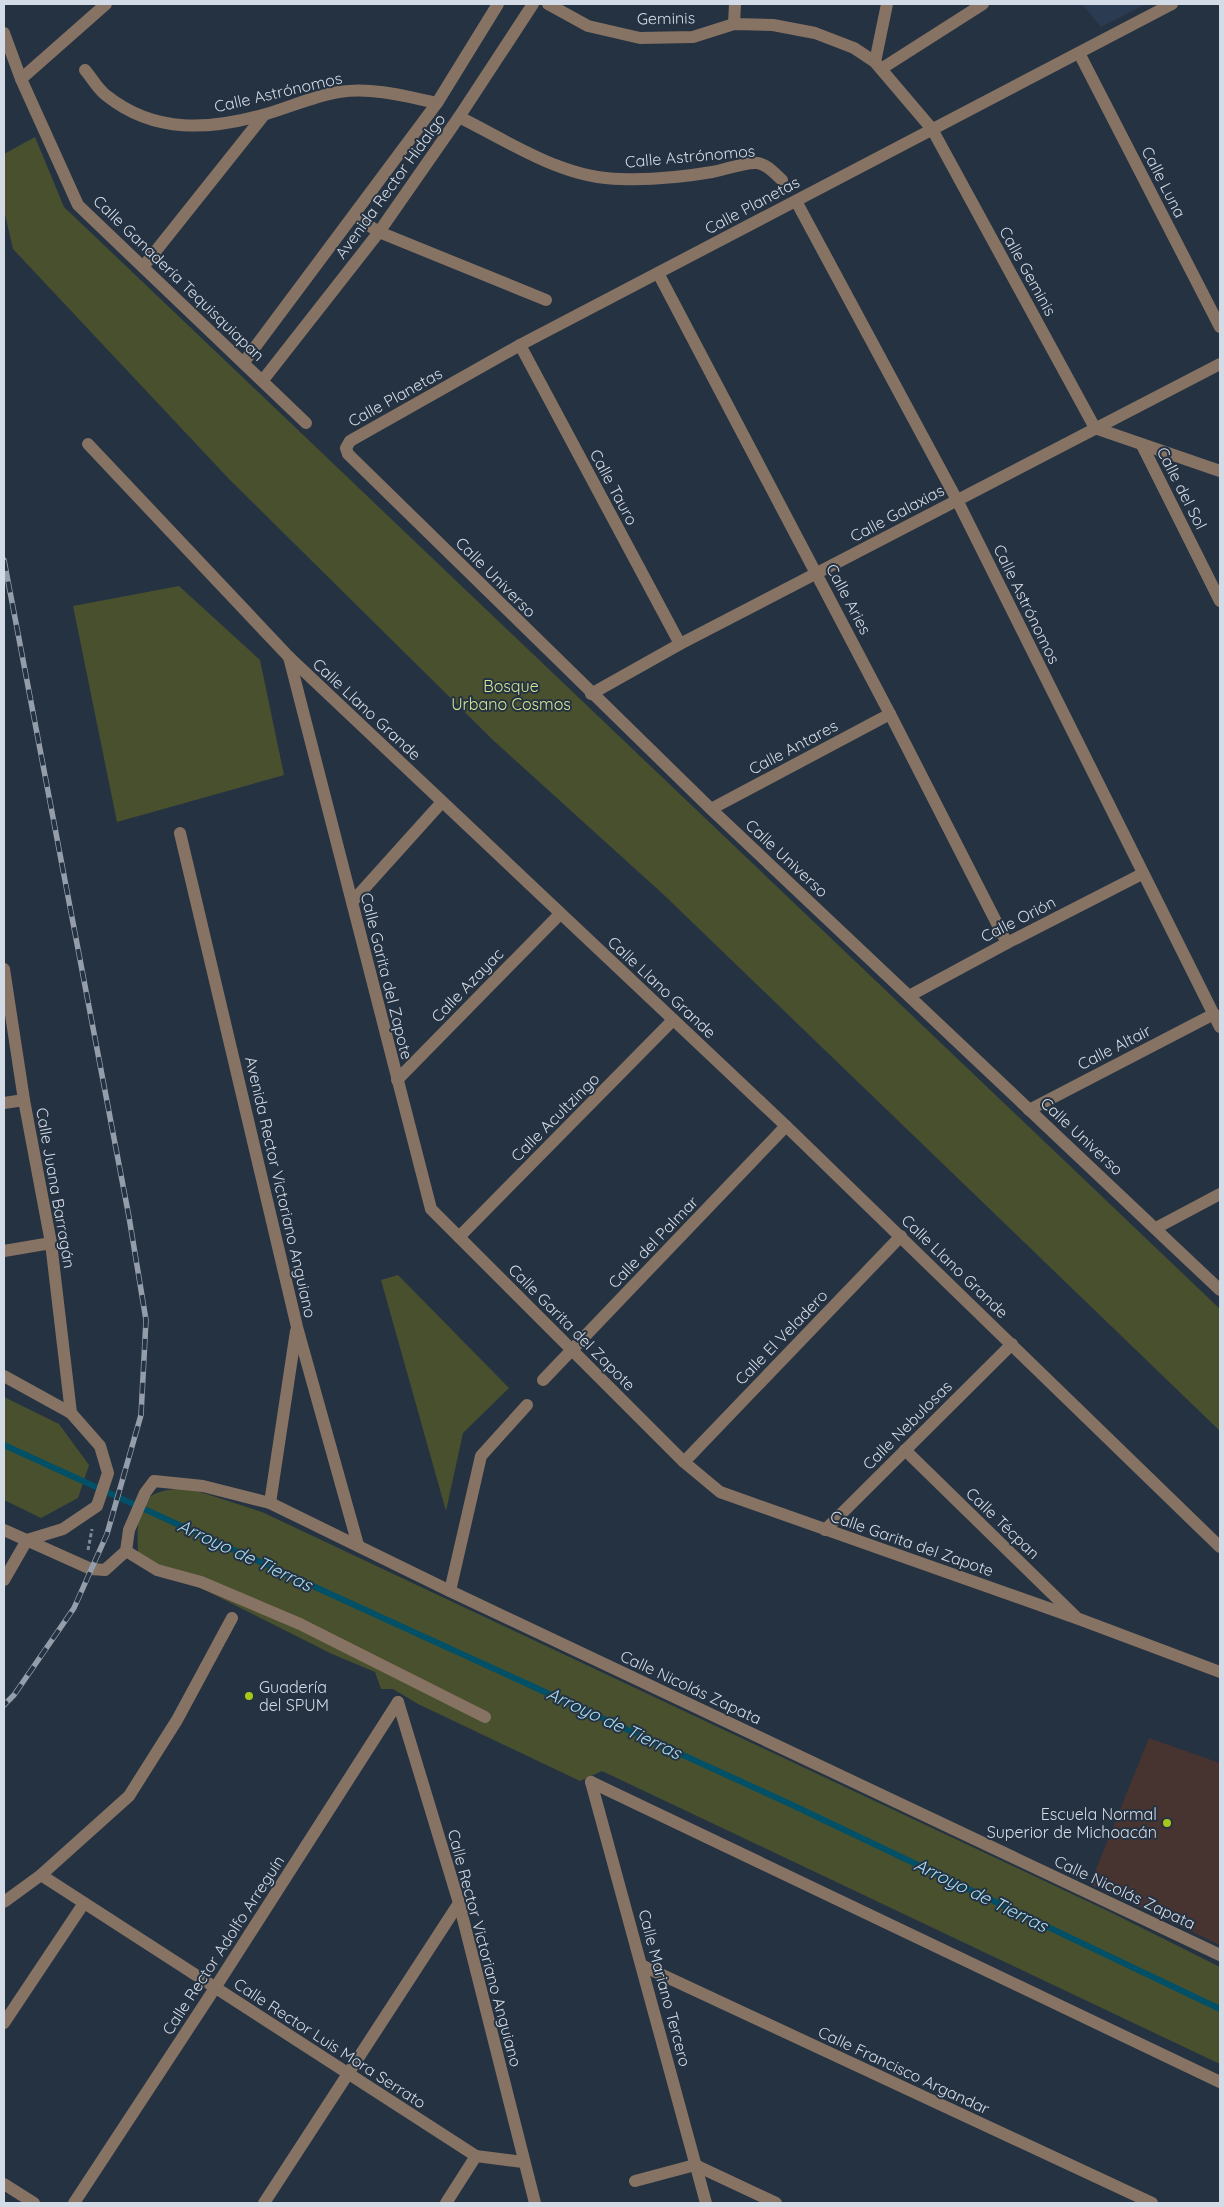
<svg xmlns="http://www.w3.org/2000/svg" width="1224" height="2207" viewBox="0 0 1224 2207" font-family="Quicksand,sans-serif">
	<style>
		.built { fill: #2b3b51 }
		.education { fill: #47332f }
		.green { fill: #49502e }
		.lines { fill: none; stroke-linecap: round; stroke-linejoin: round }
		.stream { stroke: #005068; stroke-width: 6 }
		.path { stroke: #7f8997; stroke-width: 3; stroke-dasharray: 4 2.5; stroke-linecap: butt }
		.minor { stroke: #877363; stroke-width: 12 }
		.rail-casing { stroke: #949eab; stroke-width: 5.5 }
		.rail { stroke: #253242; stroke-width: 4; stroke-dasharray: 11; stroke-linecap: butt }
		.poi-dot { fill: #a9c71a; stroke: #253242; stroke-width: 2 }
		.labels { text-anchor: middle; dominant-baseline: central; stroke-width: 4; stroke-linejoin: round; paint-order: stroke }
		.street-label { font-size: 16px; fill: #d3dbe6; stroke: #253242 }
		.park-label { font-size: 16px; fill: #d4e593; stroke: #253242 }
		.poi-label { font-size: 16px; fill: #d3dbe6; stroke: #253242; text-anchor: start }
		.water-label { font-size: 18px; font-style: italic; fill: #a8def5; stroke: #253242 }
	</style>
	<rect width="100%" height="100%" fill="#253242"/>
	<path class="built" d="M1082 4H1146L1101 27Z"/>
	<path class="education" d="M1149 1738 1220 1763V1945L1090 1884Z"/>
	<g class="green">
		<path d="M35 137 64 207 1220 1309V1431L664 895 494 741 229 479 13 249 4 210V154Z"/>
		<path d="M179 586 260 660 284 775 117 822 73 606Z"/>
		<path d="M398 1275 509 1388 463 1433 446 1511 381 1280Z"/>
		<path d="M4 1397 59 1424 89 1465 78 1498 41 1518 4 1500Z"/>
		<path d="M188 1488 262 1512 1108 1911 1220 1967V2064L602 1771 580 1781 418 1704 393 1689H381L375 1672 332 1654 155 1565 138 1555C138 1534 133 1499 160 1492 168 1489 179 1489 188 1488Z"/>
	</g>
	<g class="lines">
		<path class="stream" d="M4 1445 788 1803 1220 2009"/>
		<path class="path" d="M88 1550 92 1529"/>
		<g class="minor">
			<path d="M548 4 588 26 640 38 693 37 734 24 773 25 815 33 854 48 875 62 932 129 1095 428"/>
			<path d="M1172 4 520 345 350 441 346 448 348 454 711 809 1220 1290"/>
			<path d="M734 24 735 4"/>
			<path d="M4 33 21 79 78 205 306 423"/>
			<path d="M1079 53 1220 327"/>
			<path d="M875 62 887 4"/>
			<path d="M881 69 983 4"/>
			<path d="M85 70C92 78 98 90 107 96 155 134 210 130 266 114 290 107 314 96 339 92 372 87 405 96 437 103"/>
			<path d="M21 79 106 4"/>
			<path d="M459 117C510 142 563 179 621 179 651 180 683 177 712 172 726 170 743 162 757 163 767 164 775 174 782 180"/>
			<path d="M796 201 957 500 1220 1027"/>
			<path d="M354 216 379 232 546 300"/>
			<path d="M143 267 264 115"/>
			<path d="M658 273 890 714 1007 943"/>
			<path d="M520 345 680 644"/>
			<path d="M244 362 437 103 498 4"/>
			<path d="M263 380 379 232 459 117 533 4"/>
			<path d="M1095 428 1220 471"/>
			<path d="M88 444 289 657 786 1126 1220 1547"/>
			<path d="M1142 445 1220 601"/>
			<path d="M289 657 431 1209 684 1462 720 1492 1079 1619 1220 1672"/>
			<path d="M591 694 680 644 1220 364"/>
			<path d="M711 809 890 714"/>
			<path d="M180 833 297 1327 358 1545"/>
			<path d="M352 902 442 802"/>
			<path d="M4 969 24 1100 51 1243 71 1413"/>
			<path d="M909 996 1007 943 1142 874"/>
			<path d="M397 1080 560 914"/>
			<path d="M4 1103 24 1100"/>
			<path d="M1029 1110 1214 1014"/>
			<path d="M1156 1228 1220 1194"/>
			<path d="M459 1237 673 1020"/>
			<path d="M4 1251 51 1243"/>
			<path d="M4 1376 71 1413 100 1446 108 1473 97 1506 63 1529 27 1540 4 1580"/>
			<path d="M543 1380 786 1126"/>
			<path d="M905 1450 1075 1616"/>
			<path d="M684 1462 901 1236"/>
			<path d="M270 1503 296 1331"/>
			<path d="M4 1530 91 1569 105 1570 126 1551 129 1530 145 1493 154 1481 203 1486 270 1503 450 1591 1220 1955"/>
			<path d="M825 1530 1012 1344"/>
			<path d="M126 1551 157 1570 201 1582 300 1624 485 1717"/>
			<path d="M450 1591 481 1456 527 1405"/>
			<path d="M398 1702 459 1903 535 2203"/>
			<path d="M591 1782 1220 2082"/>
			<path d="M591 1782 706 2203"/>
			<path d="M41 1875 476 2156"/>
			<path d="M4 1902 41 1875 129 1796 177 1720 232 1618"/>
			<path d="M643 1966 1152 2203"/>
			<path d="M4 2023 84 1903"/>
			<path d="M635 2181 695 2165 776 2203"/>
			<path d="M4 2184 34 2203"/>
			<path d="M74 2203 215 1988 398 1702"/>
			<path d="M264 2203 459 1903"/>
			<path d="M446 2203 476 2156 523 2162"/>
		</g>
		<g class="rail-casing">
			<path id="rail" d="M4 560 129 1217 146 1320 141 1415 107 1534 74 1608 14 1695 4 1705"/>
		</g>
		<use href="#rail" class="rail"/>
	</g>
	<g class="poi-dot">
		<circle cx="249" cy="1696" r="5"/>
		<circle cx="1167" cy="1823" r="5"/>
	</g>
	<g class="labels">
		<g class="street-label">
			<text transform="translate(666 18) rotate(-1)">Geminis</text>
			<text transform="translate(278 92) rotate(-13)">Calle Astrónomos</text>
			<text transform="translate(690 156) rotate(-5)">Calle Astrónomos</text>
			<text transform="translate(1164 182) rotate(63)">Calle Luna</text>
			<text transform="translate(390 186) rotate(-54)">Avenida Rector Hidalgo</text>
			<text transform="translate(752 205) rotate(-28)">Calle Planetas</text>
			<text transform="translate(1028 271) rotate(61)">Calle Geminis</text>
			<text transform="translate(179 278) rotate(44)">Calle Ganadería Tequisquiapan</text>
			<text transform="translate(395 397) rotate(-29)">Calle Planetas</text>
			<text transform="translate(614 487) rotate(62)">Calle Tauro</text>
			<text transform="translate(1182 488) rotate(63)">Calle del Sol</text>
			<text transform="translate(897 513) rotate(-28)">Calle Galaxias</text>
			<text transform="translate(496 577) rotate(45)">Calle Universo</text>
			<text transform="translate(849 599) rotate(62)">Calle Aries</text>
			<text transform="translate(1027 604) rotate(64)">Calle Astrónomos</text>
			<text transform="translate(367 709) rotate(43)">Calle Llano Grande</text>
			<text transform="translate(793 747) rotate(-28)">Calle Antares</text>
			<text transform="translate(787 858) rotate(43)">Calle Universo</text>
			<text transform="translate(1018 919) rotate(-27)">Calle Orión</text>
			<text transform="translate(387 976) rotate(76)">Calle Garita del Zapote</text>
			<text transform="translate(467 985) rotate(-46)">Calle Azayac</text>
			<text transform="translate(662 987) rotate(43)">Calle Llano Grande</text>
			<text transform="translate(1114 1047) rotate(-27)">Calle Altair</text>
			<text transform="translate(555 1117) rotate(-45)">Calle Acultzingo</text>
			<text transform="translate(1082 1136) rotate(43)">Calle Universo</text>
			<text transform="translate(281 1187) rotate(77)">Avenida Rector Victoriano Anguiano</text>
			<text transform="translate(56 1188) rotate(80)">Calle Juana Barragán</text>
			<text transform="translate(653 1242) rotate(-46)">Calle del Palmar</text>
			<text transform="translate(955 1266) rotate(44)">Calle Llano Grande</text>
			<text transform="translate(572 1327) rotate(45)">Calle Garita del Zapote</text>
			<text transform="translate(781 1337) rotate(-46)">Calle El Veladero</text>
			<text transform="translate(907 1425) rotate(-45)">Calle Nebulosas</text>
			<text transform="translate(1003 1523) rotate(44)">Calle Técpan</text>
			<text transform="translate(912 1543) rotate(19)">Calle Garita del Zapote</text>
			<text transform="translate(691 1687) rotate(25)">Calle Nicolás Zapata</text>
			<text transform="translate(1125 1892) rotate(25)">Calle Nicolás Zapata</text>
			<text transform="translate(223 1945) rotate(-57)">Calle Rector Adolfo Arreguín</text>
			<text transform="translate(485 1948) rotate(75)">Calle Rector Victoriano Anguiano</text>
			<text transform="translate(665 1988) rotate(75)">Calle Mariano Tercero</text>
			<text transform="translate(330 2043) rotate(33)">Calle Rector Luis Mora Serrato</text>
			<text transform="translate(904 2070) rotate(25)">Calle Francisco Argandar</text>
		</g>
		<g class="park-label">
			<text x="511" y="686">Bosque<tspan x="511" dy="18">Urbano Cosmos</tspan></text>
		</g>
		<g class="poi-label">
			<text x="259" y="1687">Guadería<tspan x="259" dy="18">del SPUM</tspan></text>
			<text x="1157" y="1814" text-anchor="end">Escuela Normal<tspan x="1157" dy="18">Superior de Michoacán</tspan></text>
		</g>
		<g class="water-label">
			<text transform="translate(245 1555) rotate(25)">Arroyo de Tierras</text>
			<text transform="translate(614 1723) rotate(25)">Arroyo de Tierras</text>
			<text transform="translate(981 1895) rotate(26)">Arroyo de Tierras</text>
		</g>
	</g>
	<rect width="1224" height="2207" fill="none" stroke="#d3dbe6" stroke-width="10"/>
</svg>
